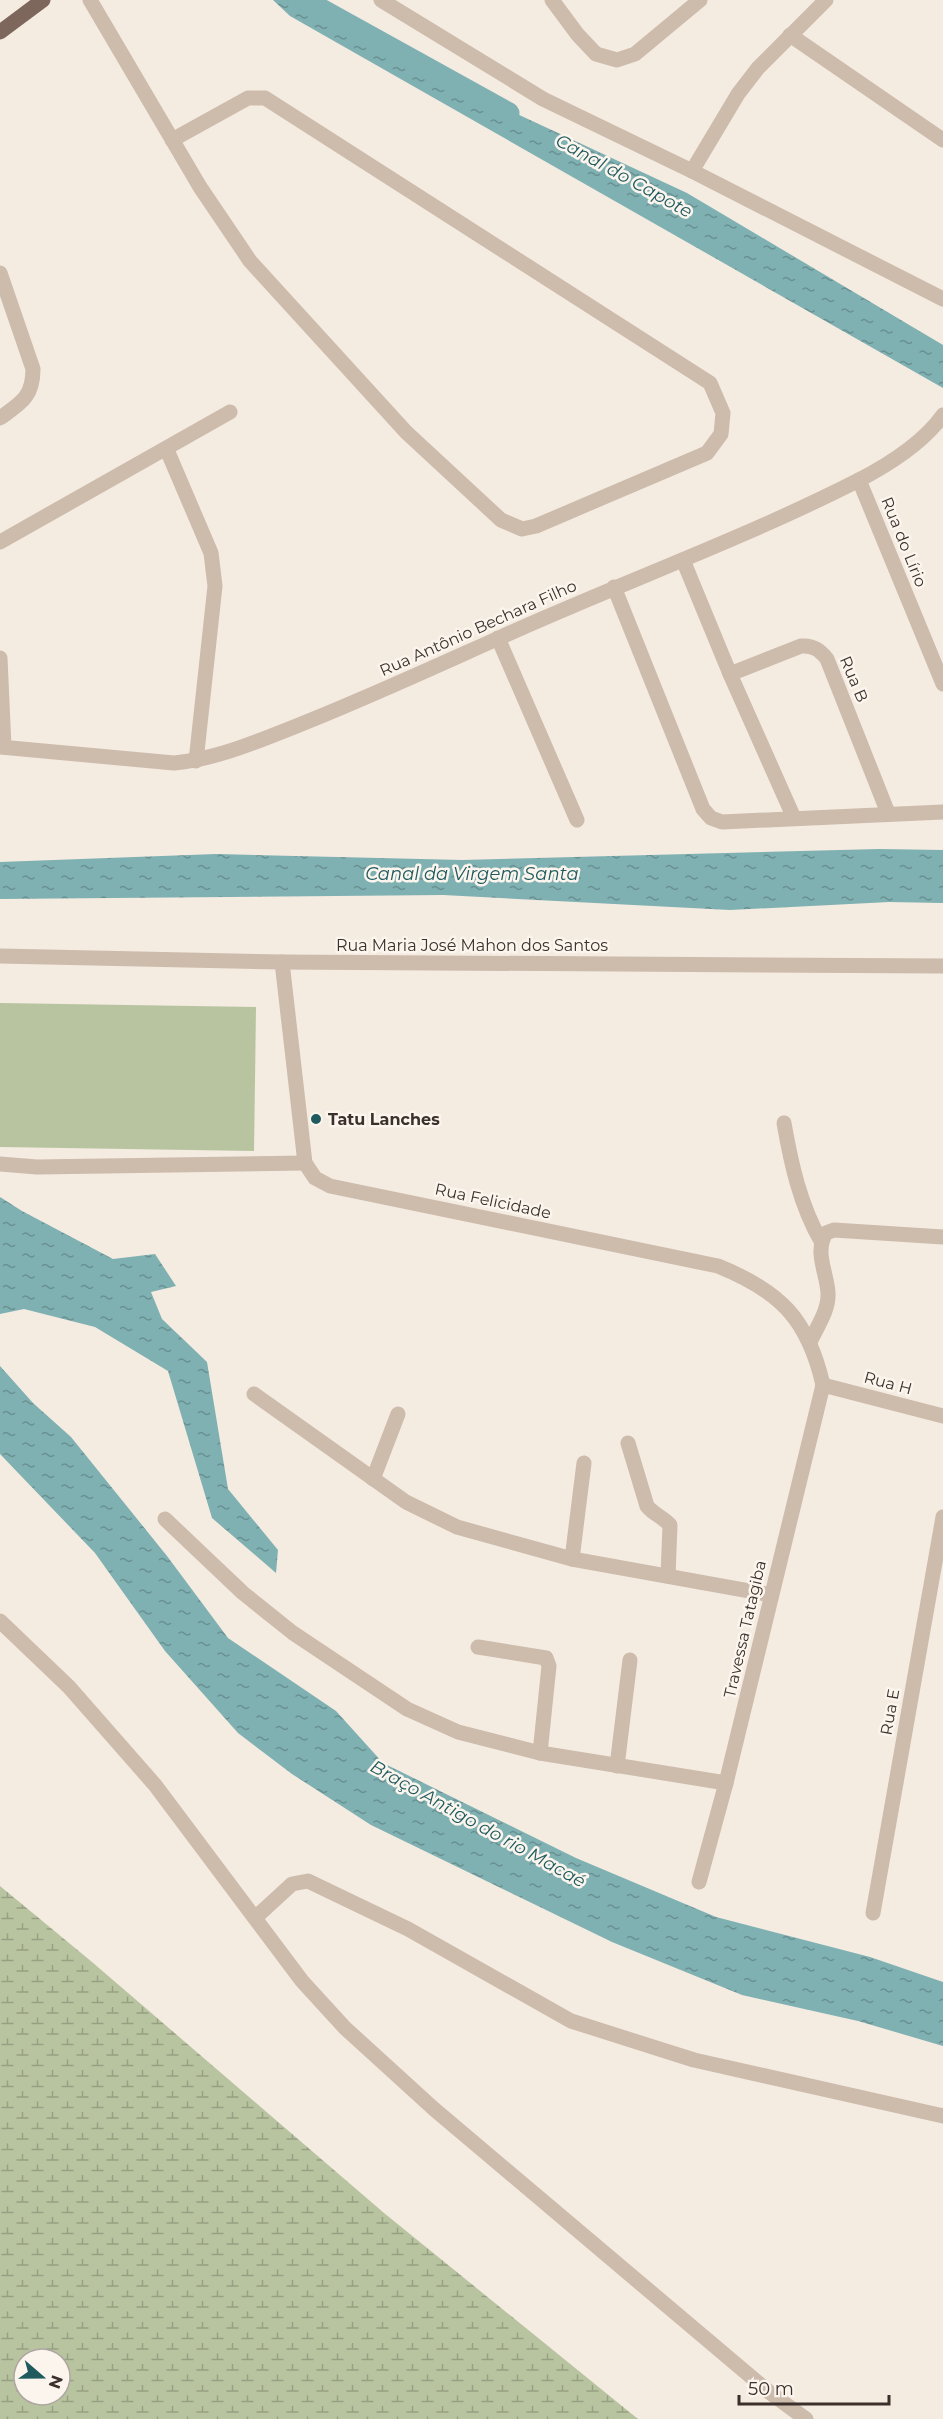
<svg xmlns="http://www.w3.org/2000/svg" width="943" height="2419" viewBox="0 0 943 2419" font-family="Montserrat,sans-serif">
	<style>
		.grass { fill: #b8c4a0 }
		.wetland { fill: url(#wetland-marsh); fill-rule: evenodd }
		.water { fill: url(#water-ripples) }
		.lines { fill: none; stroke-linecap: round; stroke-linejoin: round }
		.canal { stroke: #7fb0b2; stroke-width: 21 }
		.minor { stroke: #cdbbac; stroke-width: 15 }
		.major { stroke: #7d675c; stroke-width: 15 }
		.poi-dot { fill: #1f5a5e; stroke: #fbf5ee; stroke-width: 2 }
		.labels { text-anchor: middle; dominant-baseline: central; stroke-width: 5; stroke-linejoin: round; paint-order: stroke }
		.street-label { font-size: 16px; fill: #3b302b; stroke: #fbf5ee }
		.poi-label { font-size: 16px; font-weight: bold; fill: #3b302b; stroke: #fbf5ee; text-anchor: start }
		.water-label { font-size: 18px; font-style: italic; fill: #1f5a5e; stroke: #fbf5ee }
	</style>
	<defs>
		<pattern id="wetland-marsh" width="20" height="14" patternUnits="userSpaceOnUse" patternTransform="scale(1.5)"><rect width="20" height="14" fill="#b8c4a0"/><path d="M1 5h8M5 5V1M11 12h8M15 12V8" fill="none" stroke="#97a083"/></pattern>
		<pattern id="water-ripples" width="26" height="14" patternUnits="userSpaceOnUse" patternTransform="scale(1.5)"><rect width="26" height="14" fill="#7fb0b2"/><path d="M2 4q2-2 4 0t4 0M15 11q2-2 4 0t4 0" fill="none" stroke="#699091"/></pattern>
	</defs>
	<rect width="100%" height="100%" fill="#f4ebe1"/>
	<path class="grass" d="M0 1003 256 1007 254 1151 0 1147Z"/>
	<path class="wetland" d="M0 1886 92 1962 384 2213 638 2419H0ZM24 2359H60V2395H24Z"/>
	<g class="water">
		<path d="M273 0H303L468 91 687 193 943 345V388L290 16Z"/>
		<path d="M879 849 943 850V903L889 902 730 910 443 895 0 899V862L216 854 462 860Z"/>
		<path d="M0 1197 22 1211 113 1259 155 1254 176 1286 151 1292 162 1319 207 1362 228 1489 278 1550 276 1573 212 1518 168 1371 95 1327 24 1309 0 1314Z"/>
		<path d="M0 1366 33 1403 71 1437 167 1556 228 1638 336 1711 383 1763 576 1858 716 1917 870 1957 943 1982V2046L858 2021 742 1995 612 1942 371 1825 292 1774 238 1733 165 1651 95 1553 0 1454Z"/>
	</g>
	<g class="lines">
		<path class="canal" d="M305 0 509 113"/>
		<g class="minor">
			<path d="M90 0 200 187 250 261 406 432 501 520 522 529 536 526 707 453 721 434 723 413 710 383 265 98H248L172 140"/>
			<path d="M381 0 543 99 692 171 943 299"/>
			<path d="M552 0 578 35 596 54 617 60 635 54 700 0"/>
			<path d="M790 35 943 140"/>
			<path d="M692 171 738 94 758 68 826 0"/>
			<path d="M0 273 33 369C33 397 21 403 0 418"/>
			<path d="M167 450 211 553 215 586 196 761"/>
			<path d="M859 480 943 684"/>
			<path d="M0 542 230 412"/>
			<path d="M683 560 730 674 794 818"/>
			<path d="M614 587 703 809 711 818 722 822 943 812"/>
			<path d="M498 638 577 820"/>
			<path d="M0 658 4 747"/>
			<path d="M730 674 801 646C813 645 820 650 827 659L888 813"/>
			<path d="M0 747 174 763C218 759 258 741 299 725 367 698 432 668 499 638 618 584 741 540 857 481 888 465 923 443 943 415"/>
			<path d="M0 956 282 962 943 966"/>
			<path d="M282 962 305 1163 315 1178 330 1186 718 1266C780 1291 808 1319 823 1385L726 1783 699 1882"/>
			<path d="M784 1123C791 1163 800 1205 821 1241"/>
			<path d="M0 1164 37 1167 305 1163"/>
			<path d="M810 1342C817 1327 829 1310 828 1293 827 1273 814 1252 826 1233L834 1230 943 1237"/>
			<path d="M823 1385 943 1416"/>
			<path d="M254 1394 406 1502 457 1527 572 1559 771 1595"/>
			<path d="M628 1443 647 1506C653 1514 663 1517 670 1525L668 1576"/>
			<path d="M373 1479 398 1414"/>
			<path d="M165 1519 243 1593 293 1633 407 1709 458 1732 540 1753 726 1783"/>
			<path d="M572 1559 584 1463"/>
			<path d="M0 1621 69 1687 155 1785 302 1981 345 2028 434 2109 769 2392 806 2419"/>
			<path d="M478 1647 546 1658 549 1666 540 1753"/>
			<path d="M617 1766 630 1660"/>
			<path d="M873 1913 943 1517"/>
			<path d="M255 1918 292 1884 308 1881 408 1929 571 2021 694 2060 943 2116"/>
		</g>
		<path class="major" d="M0 32 43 0"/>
	</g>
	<circle class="poi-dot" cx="316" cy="1119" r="6"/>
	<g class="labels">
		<g class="street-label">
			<text transform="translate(904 542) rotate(68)">Rua do Lírio</text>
			<text transform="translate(478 628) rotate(-24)">Rua Antônio Bechara Filho</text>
			<text transform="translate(854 679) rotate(67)">Rua B</text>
			<text x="472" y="945">Rua Maria José Mahon dos Santos</text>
			<text transform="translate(493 1201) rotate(12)">Rua Felicidade</text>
			<text transform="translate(888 1383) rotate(15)">Rua H</text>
			<text transform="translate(745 1629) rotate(-77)">Travessa Tatagiba</text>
			<text transform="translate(890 1712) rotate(-80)">Rua E</text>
		</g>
		<g class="poi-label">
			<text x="328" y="1119">Tatu Lanches</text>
		</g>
		<g class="water-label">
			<text transform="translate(624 176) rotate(29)">Canal do Capote</text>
			<text x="472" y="874">Canal da Virgem Santa</text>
			<text transform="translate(478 1824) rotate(29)">Braço Antigo do rio Macaé</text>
		</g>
	</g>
	<g transform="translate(42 2377) rotate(110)"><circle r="28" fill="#fbf5ee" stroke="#aea6a0" stroke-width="1.5"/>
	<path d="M0-4.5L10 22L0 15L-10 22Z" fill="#1f5a5e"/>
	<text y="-9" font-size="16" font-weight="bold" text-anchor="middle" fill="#3b302b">N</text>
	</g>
	<path d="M739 2395v9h150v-9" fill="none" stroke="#3b302b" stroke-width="3"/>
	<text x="748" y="2395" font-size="18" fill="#3b302b" stroke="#fbf5ee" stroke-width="4.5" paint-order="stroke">50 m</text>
</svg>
